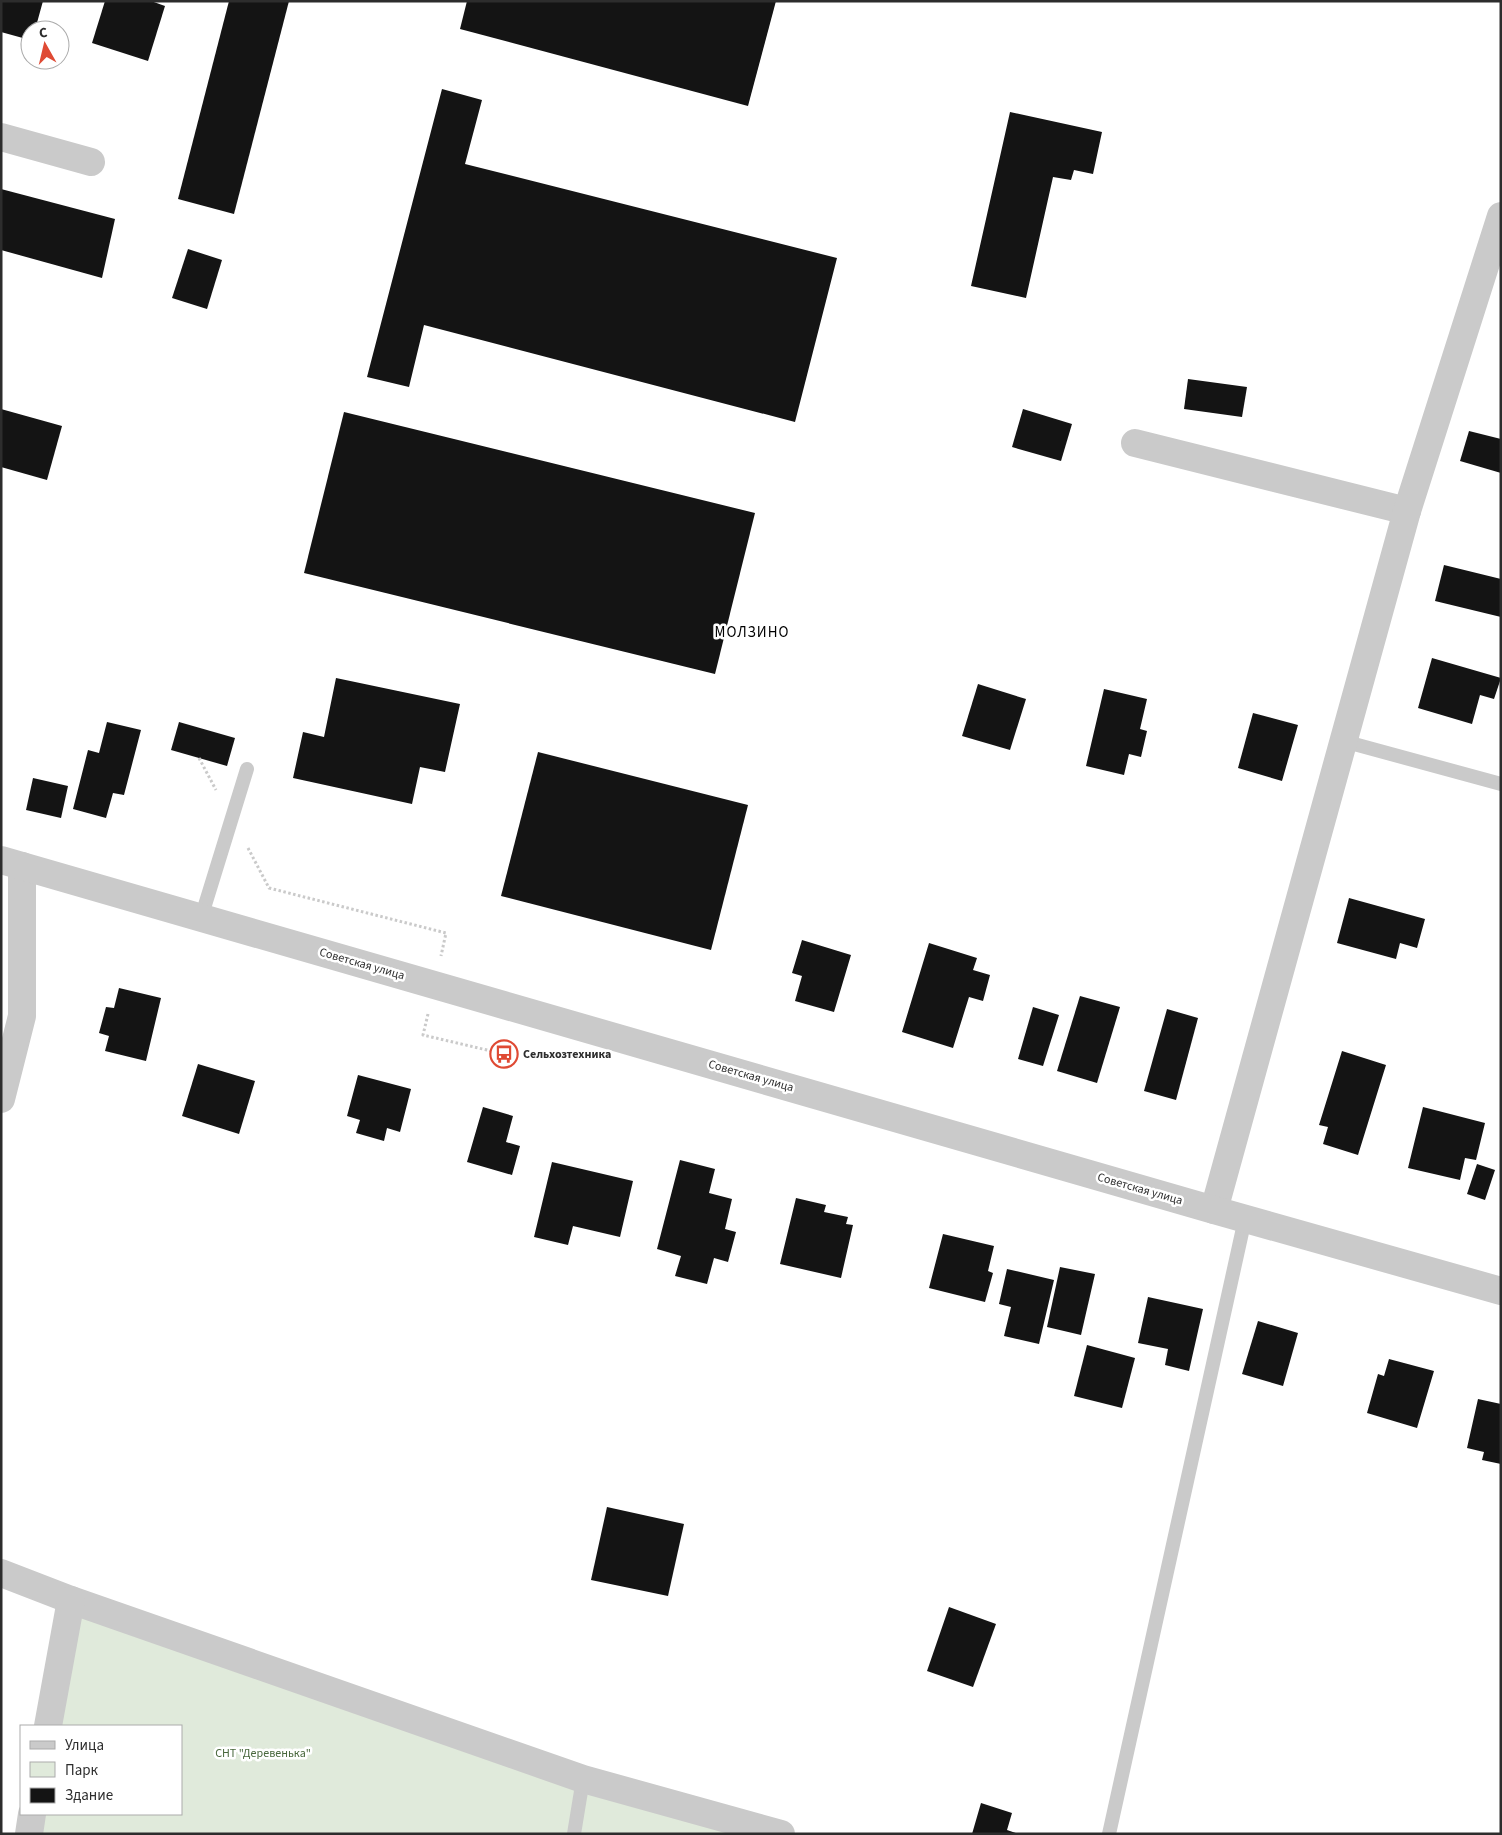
<svg xmlns="http://www.w3.org/2000/svg" width="1502" height="1835" viewBox="0 0 1502 1835" font-family="'Source Sans 3',sans-serif">
	<style>
		.green { fill: #e0eadb }
		.building { fill: #141414 }
		.lines { fill: none; stroke-linecap: round; stroke-linejoin: round }
		.path { stroke: #cacaca; stroke-width: 3; stroke-dasharray: 2.5 2.5; stroke-linecap: butt }
		.service { stroke: #cacaca; stroke-width: 14 }
		.minor { stroke: #cacaca; stroke-width: 28 }
		.tertiary { stroke: #cacaca; stroke-width: 28 }
		.labels { text-anchor: middle; dominant-baseline: central; stroke-width: 5; stroke-linejoin: round; paint-order: stroke }
		.street-label { font-size: 12px; fill: #2d2d2d; stroke: #fff }
		.poi-label { font-size: 12px; font-weight: bold; fill: #2d2d2d; stroke: #fff; text-anchor: start }
		.park-label { font-size: 12px; fill: #48673c; stroke: #fff }
		.quarter-label { font-size: 15px; letter-spacing: 1px; fill: #000; stroke: #fff }
	</style>
	<rect width="100%" height="100%" fill="#fff"/>
	<path class="green" d="M71 1600 781 1834H29L32 1814H181V1726H48Z"/>
	<g class="building">
		<path d="M1 1H43L35 30H30V40L1 32Z"/>
		<path d="M105 1H151L165 6 148 61 92 43Z"/>
		<path d="M229 1H289L234 214 178 199Z"/>
		<path d="M467 1H776L748 106 460 29Z"/>
		<path d="M442 89 482 100 465 164 837 258 795 422 424 325 409 387 367 377Z"/>
		<path d="M1010 112 1102 132 1093 174 1074 170 1071 180 1053 177 1026 298 971 286Z"/>
		<path d="M1 189 115 219 102 278 1 250Z"/>
		<path d="M188 249 222 260 207 309 172 298Z"/>
		<path d="M1188 379 1247 387 1242 417 1184 409Z"/>
		<path d="M1 409 62 426 47 480 1 467Z"/>
		<path d="M1023 409 1072 424 1061 461 1012 447Z"/>
		<path d="M344 412 755 513 715 674 304 573Z"/>
		<path d="M1469 431 1501 439V473L1460 461Z"/>
		<path d="M1444 565 1501 579V617L1435 601Z"/>
		<path d="M1432 658 1501 678 1494 699 1480 695 1472 724 1418 708Z"/>
		<path d="M336 678 460 704 445 772 420 767 412 804 293 778 303 732 324 737Z"/>
		<path d="M978 684 1026 699 1010 750 962 736Z"/>
		<path d="M1104 689 1147 699 1140 729 1147 731 1141 757 1129 754 1124 775 1086 766Z"/>
		<path d="M1253 713 1298 725 1282 781 1238 768Z"/>
		<path d="M107 722 141 730 124 795 113 793 106 818 73 809 88 750 99 753Z"/>
		<path d="M179 722 235 738 227 766 171 750Z"/>
		<path d="M538 752 748 805 711 950 501 896Z"/>
		<path d="M33 778 68 786 61 818 26 810Z"/>
		<path d="M1349 898 1425 919 1417 948 1400 943 1396 959 1337 943Z"/>
		<path d="M802 940 851 955 834 1012 795 1001 802 976 792 973Z"/>
		<path d="M929 943 977 958 973 970 990 975 983 1001 969 997 953 1048 902 1032Z"/>
		<path d="M119 988 161 998 146 1061 105 1051 109 1036 99 1033 106 1007 114 1008Z"/>
		<path d="M1080 996 1120 1007 1097 1083 1057 1071Z"/>
		<path d="M1033 1007 1059 1015 1043 1066 1018 1059Z"/>
		<path d="M1167 1009 1198 1018 1176 1100 1144 1091Z"/>
		<path d="M1342 1051 1386 1065 1358 1155 1323 1144 1328 1127 1319 1125Z"/>
		<path d="M198 1064 255 1081 239 1134 182 1116Z"/>
		<path d="M358 1075 411 1089 400 1132 387 1128 384 1141 356 1133 360 1120 347 1116Z"/>
		<path d="M483 1107 513 1116 506 1142 520 1146 512 1175 467 1162Z"/>
		<path d="M1423 1107 1485 1123 1476 1160 1465 1158 1460 1180 1408 1168Z"/>
		<path d="M680 1160 715 1169 709 1193 732 1199 725 1229 736 1232 728 1262 714 1258 707 1284 675 1276 681 1256 657 1249Z"/>
		<path d="M552 1162 633 1181 620 1237 573 1226 568 1245 534 1237Z"/>
		<path d="M1477 1164 1495 1170 1485 1200 1467 1194Z"/>
		<path d="M796 1198 826 1205 824 1212 848 1217 846 1224 853 1225 841 1278 780 1264Z"/>
		<path d="M943 1234 994 1246 988 1271 993 1273 985 1302 929 1288Z"/>
		<path d="M1060 1267 1095 1274 1081 1335 1047 1327Z"/>
		<path d="M1007 1269 1054 1280 1039 1344 1004 1336 1011 1307 999 1304Z"/>
		<path d="M1148 1297 1203 1309 1189 1371 1165 1365 1168 1349 1138 1343Z"/>
		<path d="M1258 1321 1298 1333 1283 1386 1242 1374Z"/>
		<path d="M1087 1345 1135 1358 1122 1408 1074 1396Z"/>
		<path d="M1389 1359 1434 1371 1417 1428 1367 1413 1378 1374 1384 1376Z"/>
		<path d="M1478 1399 1501 1404V1464L1482 1460 1484 1452 1467 1448Z"/>
		<path d="M607 1507 684 1524 668 1596 591 1580Z"/>
		<path d="M949 1607 996 1624 973 1687 927 1671Z"/>
		<path d="M981 1803 1012 1813 1007 1830 1019 1834H972Z"/>
	</g>
	<g class="lines">
		<g class="path">
			<path d="M199 758 216 790"/>
			<path d="M248 848 269 888 446 933 441 956"/>
			<path d="M428 1014 423 1035 504 1054"/>
		</g>
		<g class="service">
			<path d="M1343 741 1501 784"/>
			<path d="M201 918 247 769"/>
			<path d="M574 1834 583 1779"/>
			<path d="M1109 1834 1245 1219"/>
		</g>
		<g class="minor">
			<path d="M1 137 91 162"/>
			<path d="M1135 443 1407 511"/>
			<path d="M1 1099 22 1016V866"/>
			<path d="M1214 1210 1407 511 1501 216"/>
			<path d="M1 1573 71 1600 583 1779 781 1834"/>
			<path d="M48 1726 71 1600"/>
			<path d="M29 1834 32 1814"/>
		</g>
		<path class="tertiary" d="M1 860 1214 1210 1501 1291"/>
	</g>
	<defs>
		<g id="bus-ring" transform="scale(1.4375)"><circle r="9.5" fill="#fff" stroke="#df4a34" stroke-width="1.5"/><path d="M-5-6H5V4H4V6H2V4H-2V6H-4V4H-5ZM-3.5-4V0h7V-4ZM-3.5 1.2v1.5H-2V1.2ZM2 1.2v1.5H3.5V1.2Z" fill="#df4a34"/></g>
	</defs>
	<g fill-rule="evenodd">
		<use href="#bus-ring" x="504" y="1054"/>
	</g>
	<g class="labels">
		<g class="street-label">
			<text transform="translate(362 964) rotate(16)">Советская улица</text>
			<text transform="translate(751 1076) rotate(16)">Советская улица</text>
			<text transform="translate(1140 1189) rotate(16)">Советская улица</text>
		</g>
		<g class="poi-label">
			<text x="523" y="1054">Сельхозтехника</text>
		</g>
		<g class="park-label">
			<text x="263" y="1753">СНТ "Деревенька"</text>
		</g>
		<g class="quarter-label">
			<text x="752" y="632">МОЛЗИНО</text>
		</g>
	</g>
	<rect width="1502" height="1835" fill="none" stroke="#2d2d2d" stroke-width="5"/>
	<rect x="20" y="1725" width="162" height="90" fill="#ffffff" stroke="#ababab"/>
	<rect x="30" y="1741" width="25" height="8" fill="#cacaca" stroke="#ababab"/>
	<text x="65" y="1750" font-size="15" fill="#2d2d2d">Улица</text>
	<rect x="30" y="1762" width="25" height="15" fill="#e0eadb" stroke="#ababab"/>
	<text x="65" y="1775" font-size="15" fill="#2d2d2d">Парк</text>
	<rect x="30" y="1788" width="25" height="15" fill="#141414" stroke="#ababab"/>
	<text x="65" y="1800" font-size="15" fill="#2d2d2d">Здание</text>
	<g transform="translate(45 45) rotate(352)"><circle r="24" fill="#ffffff" stroke="#ababab"/>
	<path d="M0-4L9 19L0 12L-9 19Z" fill="#df4a34"/>
	<text y="-8" font-size="14" font-weight="bold" text-anchor="middle" fill="#2d2d2d">С</text>
	</g>
</svg>
